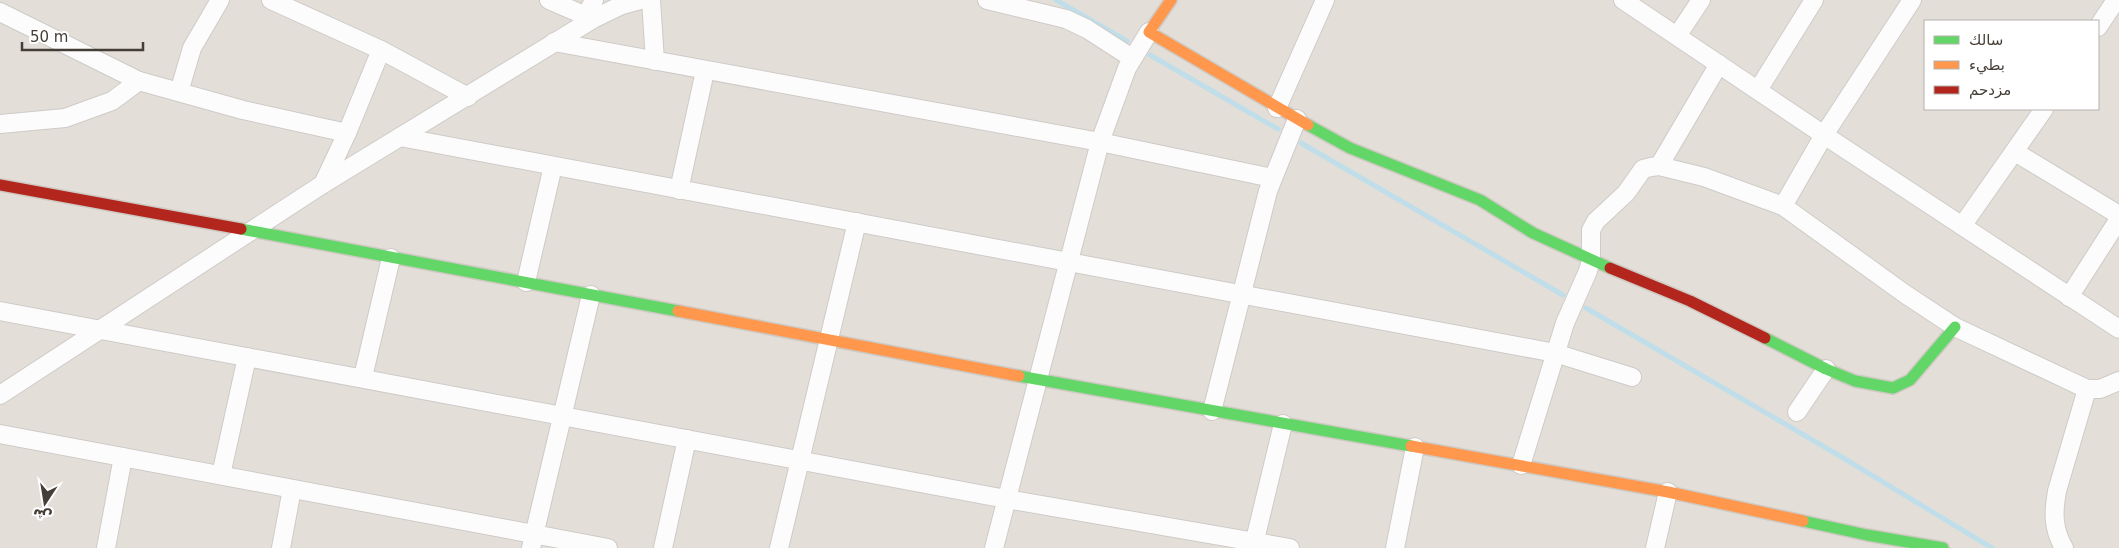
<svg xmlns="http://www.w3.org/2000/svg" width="2119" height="548" viewBox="0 0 2119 548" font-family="'DejaVu Sans',Cairo,sans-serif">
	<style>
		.residential { fill: #e3ded8; fill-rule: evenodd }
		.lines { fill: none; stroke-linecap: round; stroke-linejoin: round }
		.stream { stroke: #bfdee9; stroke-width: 5 }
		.street-casing { stroke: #cecbc8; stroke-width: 20 }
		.fast-casing { stroke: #cec9c2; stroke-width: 14 }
		.slow-casing { stroke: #cec9c2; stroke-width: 14 }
		.jam-casing { stroke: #cec9c2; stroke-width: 14 }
		.street { stroke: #fdfcfc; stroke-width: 18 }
		.fast { stroke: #63d668; stroke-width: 11 }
		.slow { stroke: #ff974d; stroke-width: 11 }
		.jam { stroke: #b3261e; stroke-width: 11 }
	</style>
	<rect width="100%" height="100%" fill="#f0edea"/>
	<path class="residential" d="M0 0H2119V548H0ZM1925 21H2098V109H1925Z"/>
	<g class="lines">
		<g class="stream">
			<path d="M1056 0 1127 41"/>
			<path d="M1150 55 1278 129"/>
			<path d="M1301 143 1563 295"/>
			<path d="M1586 308 1840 456 1992 548"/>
		</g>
		<g class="street-casing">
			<g id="street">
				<path d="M271 0 381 50 468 97"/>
				<path d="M549 0 593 19"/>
				<path d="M651 0 655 61"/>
				<path d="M987 0 1066 19 1087 29 1132 58"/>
				<path d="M1623 0 1824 135 2119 329"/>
				<path d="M0 12 139 81 243 110 347 133"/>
				<path d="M586 16 594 0"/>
				<path d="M2098 27 2116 0"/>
				<path d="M1677 36 1701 0"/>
				<path d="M554 42 1100 142 1272 178"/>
				<path d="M1758 90 1814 0"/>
				<path d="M179 92 192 48 220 0"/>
				<path d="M1277 108 1325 0"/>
				<path d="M0 124 65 118 112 101 139 81"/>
				<path d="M400 137 1555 353 1632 377"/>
				<path d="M2015 152 2119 215"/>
				<path d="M1659 166 1719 64"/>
				<path d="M323 184 347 133 381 50"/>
				<path d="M679 190 705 71"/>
				<path d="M1783 206 1824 135 1912 0"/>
				<path d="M1962 226 2044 109"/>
				<path d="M526 282 553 166"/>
				<path d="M2069 297 2119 219"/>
				<path d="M0 311 1006 499 1290 548"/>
				<path d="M363 377 391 258"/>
				<path d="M0 395 323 184 593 19 622 5 640 0"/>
				<path d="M1212 411 1268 191 1297 119"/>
				<path d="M1797 412 1826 369"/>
				<path d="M0 434 608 548"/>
				<path d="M1521 465 1565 323 1588 271 1591 260V230L1596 221 1626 193 1643 169 1651 167 1659 166 1704 177 1783 206 1905 294 1955 327 2087 389H2100L2119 381"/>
				<path d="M221 475 247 357"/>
				<path d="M106 548 123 457"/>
				<path d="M281 548 292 489"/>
				<path d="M531 548 591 295"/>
				<path d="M663 548 687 439"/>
				<path d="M779 548 857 222"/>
				<path d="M994 548 1100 142 1127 68 1149 32"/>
				<path d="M1253 548 1283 424"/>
				<path d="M1395 548 1415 447"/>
				<path d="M1655 548 1668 492"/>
				<path d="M2064 548C2053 529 2053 513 2057 491L2087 389"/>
			</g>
		</g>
		<g class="fast-casing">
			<g id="fast">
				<path d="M1308 125 1350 148 1480 200 1533 233 1610 268"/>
				<path d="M241 229 678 311"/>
				<path d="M1765 338 1826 369 1855 381 1893 388 1910 380 1955 327"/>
				<path d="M1019 376 1411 446"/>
				<path d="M1803 521 1867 535 1943 548"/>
			</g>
		</g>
		<g class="slow-casing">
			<g id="slow">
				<path d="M1171 0 1149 32 1308 125"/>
				<path d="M678 311 1019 376"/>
				<path d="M1411 446 1668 492 1803 521"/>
			</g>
		</g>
		<g class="jam-casing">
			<g id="jam">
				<path d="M0 185 241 229"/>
				<path d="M1610 268 1690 301 1765 338"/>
			</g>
		</g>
		<use href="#street" class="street"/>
		<use href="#fast" class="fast"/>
		<use href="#slow" class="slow"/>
		<use href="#jam" class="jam"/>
	</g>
	<rect x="1924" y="20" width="175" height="90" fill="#ffffff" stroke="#b5b2af"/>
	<rect x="1934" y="36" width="25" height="8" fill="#63d668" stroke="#b5b2af"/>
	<text x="1969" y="45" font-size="15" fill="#453e37">سالك</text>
	<rect x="1934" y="61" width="25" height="8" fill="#ff974d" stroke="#b5b2af"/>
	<text x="1969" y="70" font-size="15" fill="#453e37">بطيء</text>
	<rect x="1934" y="86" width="25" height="8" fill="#b3261e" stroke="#b5b2af"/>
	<text x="1969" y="95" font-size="15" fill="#453e37">مزدحم</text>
	<g transform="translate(45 503) rotate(192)" stroke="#ffffff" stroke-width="4" paint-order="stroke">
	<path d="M0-4L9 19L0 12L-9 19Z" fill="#453e37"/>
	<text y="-8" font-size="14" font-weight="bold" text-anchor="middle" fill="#453e37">ش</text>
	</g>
	<path d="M22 42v8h121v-8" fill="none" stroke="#453e37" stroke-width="2.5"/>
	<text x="30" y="42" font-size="15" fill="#453e37" stroke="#ffffff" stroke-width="4" paint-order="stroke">50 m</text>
</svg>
